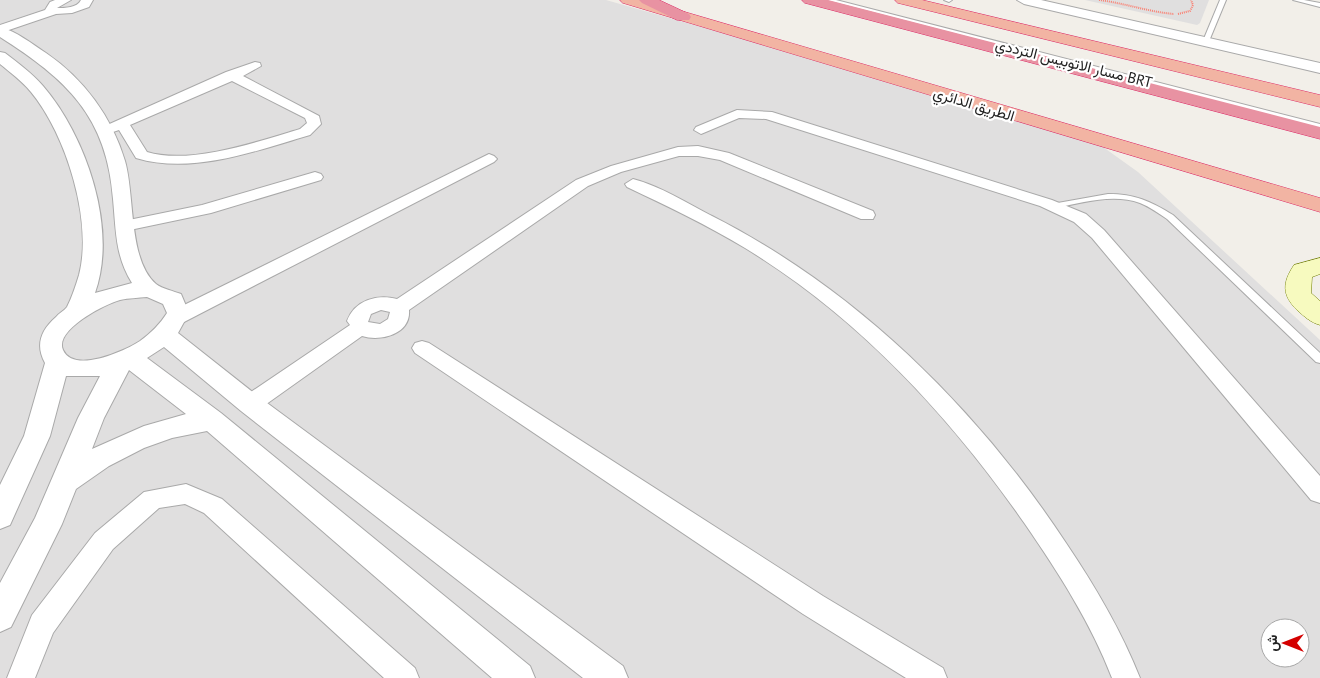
<svg xmlns="http://www.w3.org/2000/svg" width="1320" height="678" viewBox="0 0 1320 678" font-family="'PT Sans',Vazirmatn,sans-serif">
	<style>
		.residential { fill: #e0dfdf; fill-rule: evenodd }
		.lines { fill: none; stroke-linecap: round; stroke-linejoin: round }
		.service-casing { stroke: #a9a9a9; stroke-width: 2 }
		.minor-casing { stroke: #a9a9a9; stroke-width: 2 }
		.tertiary-casing { stroke: #a9a9a9; stroke-width: 2 }
		.secondary-casing { stroke: #707d05; stroke-width: 1 }
		.trunk-casing { stroke: #dc2a67; stroke-width: 1 }
		.motorway-casing { stroke: #dc2a67; stroke-width: 1 }
		.path { stroke: #fa8072; stroke-width: 2; stroke-dasharray: 1 1; stroke-linecap: butt }
		.service { fill: #fff; fill-rule: evenodd }
		.minor { fill: #fff; fill-rule: evenodd }
		.tertiary { fill: #fff; fill-rule: evenodd }
		.secondary { fill: #f7fabf; fill-rule: evenodd }
		.trunk { fill: #f2b4a3; fill-rule: evenodd }
		.motorway { fill: #e892a2; fill-rule: evenodd }
		.labels { text-anchor: middle; dominant-baseline: central; stroke-width: 4.5; stroke-linejoin: round; paint-order: stroke }
		.far-street-label { font-size: 15px; fill: #222; stroke: #fff }
	</style>
	<rect width="100%" height="100%" fill="#f2efe9"/>
	<g class="residential">
		<path d="M0 0H606L1045 124 1103 147 1138 172 1320 340V678H0ZM1270 628H1300V658H1270Z"/>
		<path d="M1085 0H1209L1200 23 1197 25Z"/>
	</g>
	<g class="lines">
		<g class="service-casing">
			<g id="service">
				<path d="M826 0H836L1320 124V128Z"/>
				<path d="M944 0H952L949 2Z"/>
				<path d="M1220 0H1226L1209 41 1204 42 1203 41Z"/>
				<path d="M1293 0H1304L1320 3V7Z"/>
				<path d="M1108 194C1135 194 1150 201 1173 215L1320 353V363L1316 362 1167 219C1158 213 1150 207 1140 203 1113 193 1082 203 1055 208L1051 206 1052 204Z"/>
			</g>
		</g>
		<g class="minor-casing">
			<g id="minor">
				<path d="M55 0H71L57 8C65 8 77 8 81 0H93L89 7 72 13 56 14 0 33V25L45 10 50 2Z"/>
				<path d="M255 62 260 63 261 66 243 76 319 116 321 124 310 135C256 151 192 175 136 158L119 130 110 133 103 129 105 126 226 72ZM232 81 305 118 307 123 300 129C257 142 190 165 147 152L130 125Z"/>
				<path d="M737 110 772 112 1052 200 1086 214 1104 230 1320 476V503L1311 500 1092 238 1074 222 1040 206 766 119 739 118 701 134 694 130 696 127Z"/>
				<path d="M698 146 729 153 873 211 875 215 873 219H861L720 160 698 156H679L621 172 588 186 409 310C411 334 381 342 362 336L258 410 250 412 242 410 239 404 242 398 350 325 347 321C355 300 377 294 397 299L576 180 611 166 678 147ZM381 310 390 312 388 319 380 324 368 322 371 314Z"/>
				<path d="M489 154 494 156 497 159 494 162 184 322 177 324 170 322 167 317 170 312Z"/>
				<path d="M315 172 321 174 323 177 321 180 211 213 125 231 119 230 116 226 119 222 202 205Z"/>
				<path d="M633 179C660 186 687 203 712 216 856 289 977 408 1066 543 1095 586 1121 630 1140 678H1112C1091 623 1058 572 1025 524 950 416 857 316 745 248 707 225 667 206 627 187L625 184Z"/>
				<path d="M422 341 429 343 823 596 943 668 947 678H906L803 614 415 353 412 348 415 343Z"/>
				<path d="M186 484 222 499 415 668 419 678H384L204 513 185 504 159 508 113 549 53 633 35 678H7L32 615 95 533 144 492Z"/>
			</g>
		</g>
		<g class="tertiary-casing">
			<g id="tertiary">
				<path d="M1017 0H1041L1320 63V73L1024 4Z"/>
				<path d="M0 27C16 31 32 44 46 53 84 79 112 117 125 161 135 195 128 260 156 284 162 289 174 291 181 294L189 313 178 333 259 397 623 666 628 678H583L241 411 164 347 147 358 221 413 530 666 535 678H492L207 431 172 438 144 448 109 466 76 489 62 524 11 627 0 632V583L35 518 78 418 100 376H66L50 436 10 525 0 529V485L24 436 45 363C35 345 41 330 56 317 59 313 64 311 67 307 72 297 76 285 79 275 93 221 66 134 31 92 22 81 11 73 0 64V52L5 53C18 63 32 73 43 86 86 136 118 228 95 293L132 283C115 256 116 230 113 199 107 116 66 79 0 37ZM147 297 163 304 167 313C160 324 151 333 140 341 125 351 74 374 63 350 54 330 105 304 120 300 129 298 138 298 147 297ZM129 370 186 414 144 426 92 449 104 418Z"/>
			</g>
		</g>
		<g class="secondary-casing">
			<path id="secondary" d="M1320 258V274L1312 277 1311 293 1320 301V325C1310 322 1305 317 1297 310 1282 295 1282 283 1294 265Z"/>
		</g>
		<g class="trunk-casing">
			<g id="trunk">
				<path d="M620 0H644L1320 198V212L623 3Z"/>
				<path d="M895 0H922L1320 95V107L898 3Z"/>
			</g>
		</g>
		<g class="motorway-casing">
			<g id="motorway">
				<path d="M639 0H659L689 14 691 17 689 20H677L642 3Z"/>
				<path d="M802 0H828L1320 127V139L805 3Z"/>
			</g>
		</g>
		<g class="path">
			<path d="M1099 0C1124 3 1149 12 1174 14"/>
			<path d="M1178 14 1190 11 1193 5 1191 0"/>
		</g>
		<use href="#service" class="service"/>
		<use href="#minor" class="minor"/>
		<use href="#tertiary" class="tertiary"/>
		<use href="#secondary" class="secondary"/>
		<use href="#trunk" class="trunk"/>
		<use href="#motorway" class="motorway"/>
	</g>
	<g class="labels">
		<g class="far-street-label">
			<text transform="translate(1074 63) rotate(14)">مسار الاتوبيس الترددي BRT</text>
			<text transform="translate(974 104) rotate(17)">الطريق الدائري</text>
		</g>
	</g>
	<g transform="translate(1285 643) rotate(270)"><circle r="24" fill="#ffffff" stroke="#a7a7a7"/>
	<path d="M0-4L9 19L0 12L-9 19Z" fill="#d40000"/>
	<text y="-8" font-size="14" font-weight="bold" text-anchor="middle" fill="#222222">ش</text>
	</g>
</svg>
